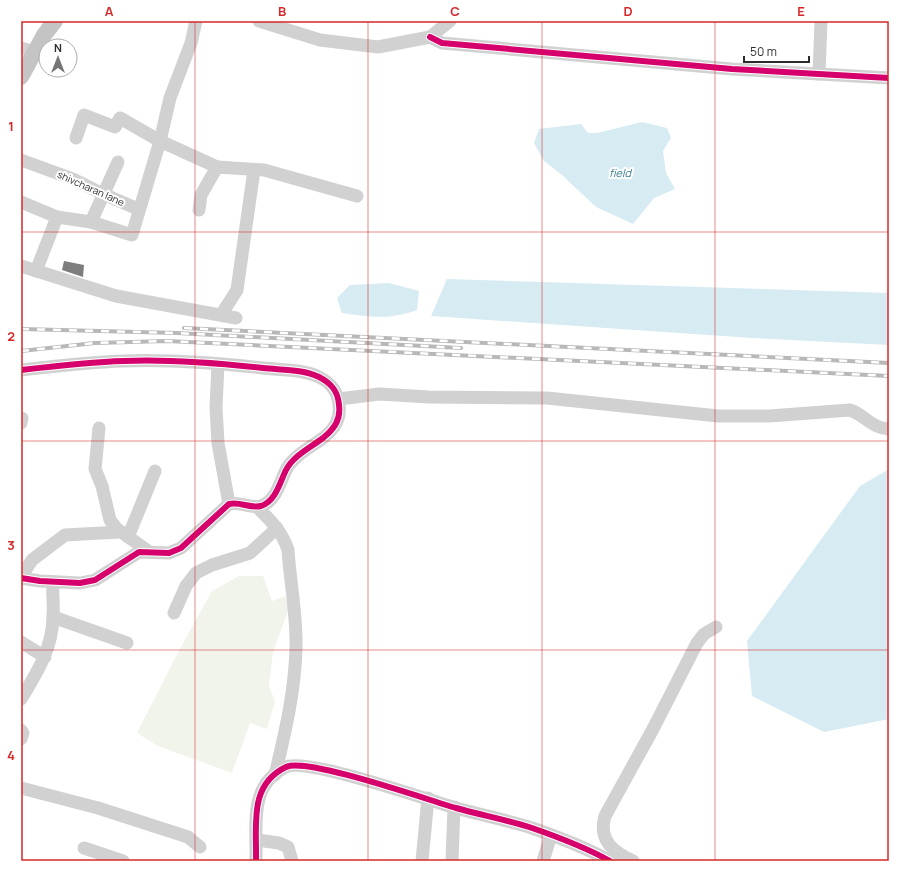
<svg xmlns="http://www.w3.org/2000/svg" width="910" height="882" viewBox="0 0 910 882" font-family="Manrope,sans-serif">
	<style>
		.green { fill: #f1f4ea }
		.water { fill: #d6ebf2 }
		.building { fill: #7d7d7d }
		.lines { fill: none; stroke-linecap: round; stroke-linejoin: round }
		.minor { stroke: #d1d1d1; stroke-width: 13 }
		.major { stroke: #c4c4c4; stroke-width: 16 }
		.rail-casing { stroke: #b8b8b8; stroke-width: 4 }
		.rail { stroke: #fff; stroke-width: 2.5; stroke-dasharray: 8; stroke-linecap: butt }
		.cycleway-casing { stroke: #fff; stroke-width: 8 }
		.cycleway { stroke: #d6006c; stroke-width: 6 }
		.grid { fill: none; stroke: #d62828; stroke-width: 1; stroke-opacity: 0.55 }
		.labels { text-anchor: middle; dominant-baseline: central; stroke-width: 4; stroke-linejoin: round; paint-order: stroke }
		.street-label { font-size: 10px; fill: #2c2c2c; stroke: #fff }
		.water-label { font-size: 11px; font-style: italic; fill: #397d90; stroke: #fff }
		.neatline { fill: none; stroke: #d62828; stroke-width: 1.5 }
		.grid-label { font-size: 13px; text-anchor: middle; font-weight: bold; fill: #d62828 }
	</style>
	<rect width="100%" height="100%" fill="#fff"/>
	<path class="green" d="M239 576H263L272 601 285 596 289 608 273 652 269 686 275 701 267 729 250 723 232 773 158 746 137 733 176 656 212 591Z"/>
	<g class="water">
		<path d="M642 122 667 128 671 138 663 151 666 173 675 189 654 198 633 224 596 207 562 175 544 161 534 143 539 129 581 124 588 133H597Z"/>
		<path d="M447 279 889 293V345L752 338 431 316Z"/>
		<path d="M389 283 419 291 417 310C389 320 371 317 342 313L337 298 350 285Z"/>
		<path d="M889 469V719L824 732 752 696 747 641 860 486Z"/>
	</g>
	<path class="building" d="M64 261 84 265 83 277 62 270Z"/>
	<g class="lines">
		<g class="minor">
			<path d="M259 21 320 40 378 47 430 37 450 21"/>
			<path d="M430 37 442 43 732 69 889 78"/>
			<path d="M21 48 35 52"/>
			<path d="M819 74 821 21"/>
			<path d="M76 138 84 115 115 127 120 118 160 141 217 167"/>
			<path d="M21 160 73 179 103 194 138 209"/>
			<path d="M21 202 57 217 91 222 132 235 160 141 170 98 191 43 196 21"/>
			<path d="M199 210 201 195 217 167 264 170 357 196"/>
			<path d="M91 222 118 162"/>
			<path d="M21 266 116 296 236 318"/>
			<path d="M36 271 57 217"/>
			<path d="M221 315 237 290 254 170"/>
			<path d="M218 364 216 408 218 443 229 504"/>
			<path d="M21 370C55 366 89 362 124 361 170 359 217 363 263 368 280 370 303 369 319 377 331 383 338 391 339 405 341 420 334 429 323 438 311 447 293 456 286 470 280 482 276 501 261 506 250 509 240 501 229 504L181 548 169 553 139 552 95 580 80 583 40 581 21 578"/>
			<path d="M339 399 379 394 429 397 547 398 718 416H769L850 410C865 415 871 428 889 429"/>
			<path d="M21 423 22 418"/>
			<path d="M99 428 95 469 102 486 110 520 116 528 148 551"/>
			<path d="M257 507C270 520 282 531 288 550 290 582 297 615 296 648 295 691 285 733 275 775"/>
			<path d="M128 537 155 471"/>
			<path d="M21 577 32 560 65 535 120 532"/>
			<path d="M174 613 186 586 196 573 212 565 250 553 277 528"/>
			<path d="M53 617 127 643"/>
			<path d="M21 642 45 657"/>
			<path d="M21 699C37 673 53 647 53 616 54 604 52 594 53 582"/>
			<path d="M21 730 23 733 21 739"/>
			<path d="M21 788 98 808 188 837 200 847"/>
			<path d="M257 840 279 843 288 847 292 861"/>
			<path d="M84 848 123 861"/>
			<path d="M256 861C257 826 248 785 286 767 306 757 428 800 456 808 481 815 507 820 532 828 558 837 585 847 610 861"/>
			<path d="M422 861 428 798"/>
			<path d="M452 861 454 807"/>
			<path d="M543 861 551 835"/>
			<path d="M633 861C613 852 598 840 605 816L653 729 697 643 704 634 716 627"/>
		</g>
		<path class="major" d="M21 77 44 35 55 21"/>
		<g class="rail-casing">
			<g id="rail">
				<path d="M184 328 889 363"/>
				<path d="M21 329 177 333 461 348"/>
				<path d="M21 351 95 343 167 341 889 376"/>
			</g>
		</g>
		<use href="#rail" class="rail"/>
		<g class="cycleway-casing">
			<g id="cycleway">
				<path d="M430 37 442 43 732 69 889 78"/>
				<path d="M21 370C55 366 89 362 124 361 170 359 217 363 263 368 280 370 303 369 319 377 331 383 338 391 339 405 341 420 334 429 323 438 311 447 293 456 286 470 280 482 276 501 261 506 250 509 240 501 229 504L181 548 169 553 139 552 95 580 80 583 40 581 21 578"/>
				<path d="M256 861C257 826 248 785 286 767 306 757 428 800 456 808 481 815 507 820 532 828 558 837 585 847 610 861"/>
			</g>
		</g>
		<use href="#cycleway" class="cycleway"/>
	</g>
	<path class="grid" d="M195 21V861M368 21V861M542 21V861M715 21V861M21 232H889M21 441H889M21 650H889"/>
	<g class="labels">
		<g class="street-label">
			<text transform="translate(91 188) rotate(24)">shivcharan lane</text>
		</g>
		<g class="water-label">
			<text x="620" y="172">field</text>
		</g>
	</g>
	<rect width="910" height="882" fill="none" stroke="#ffffff" stroke-width="44"/>
	<g transform="translate(58 58)"><circle r="19" fill="#ffffff" stroke="#ababab"/>
	<path d="M0-3L7 15L0 10L-7 15Z" fill="#767676"/>
	<text y="-6" font-size="11" font-weight="bold" text-anchor="middle" fill="#2c2c2c">N</text>
	</g>
	<path d="M744 56v6h65v-6" fill="none" stroke="#2c2c2c" stroke-width="2"/>
	<text x="750" y="56" font-size="12" fill="#2c2c2c" stroke="#ffffff" stroke-width="3" paint-order="stroke">50 m</text>
	<rect x="22" y="22" width="866" height="838" class="neatline"/>
	<g class="grid-label">
		<text x="109" y="16">A</text>
		<text x="282" y="16">B</text>
		<text x="455" y="16">C</text>
		<text x="628" y="16">D</text>
		<text x="801" y="16">E</text>
		<text x="11" y="131">1</text>
		<text x="11" y="341">2</text>
		<text x="11" y="550">3</text>
		<text x="11" y="760">4</text>
	</g>
</svg>
